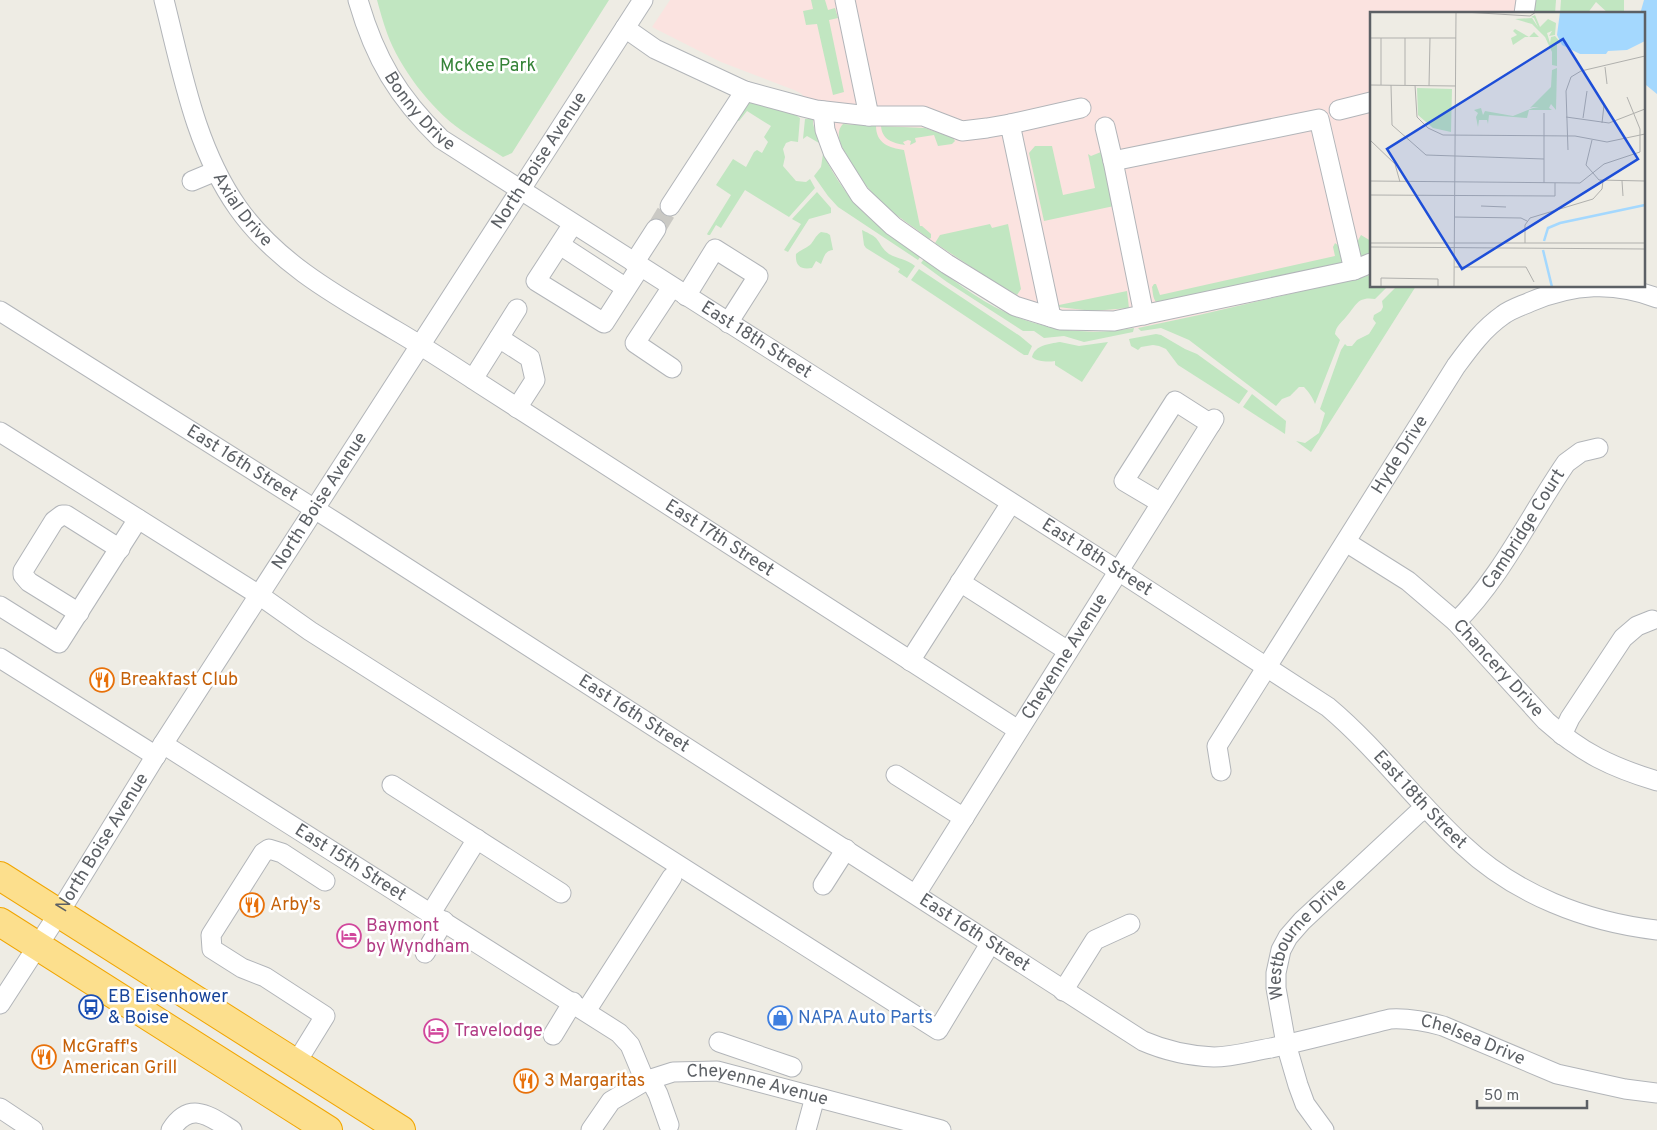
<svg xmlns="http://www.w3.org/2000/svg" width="1657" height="1130" viewBox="0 0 1657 1130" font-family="Overpass,sans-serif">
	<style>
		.medical { fill: #fbe3e0 }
		.green { fill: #c1e6c1 }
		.water { fill: #a4d8fe }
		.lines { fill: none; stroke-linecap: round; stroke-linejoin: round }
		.minor-tunnel { stroke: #cac9c4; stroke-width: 19; stroke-dasharray: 19 9; stroke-linecap: butt }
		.minor-casing { stroke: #b2b5b9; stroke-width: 21 }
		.highway-casing { stroke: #f1a501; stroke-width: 30 }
		.minor { stroke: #fff; stroke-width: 19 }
		.highway { stroke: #fcdf8d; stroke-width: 28 }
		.labels { text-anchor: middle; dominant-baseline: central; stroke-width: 5; stroke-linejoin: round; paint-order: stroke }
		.park-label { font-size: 18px; fill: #358338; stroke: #fff }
		.street-label { font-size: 18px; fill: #5c6065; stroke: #fff }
		.food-label { font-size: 18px; fill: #c56008; stroke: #fff; text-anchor: start }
		.hotel-label { font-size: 18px; fill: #b23c85; stroke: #fff; text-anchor: start }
		.transit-label { font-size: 18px; fill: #164399; stroke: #fff; text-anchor: start }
		.shop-label { font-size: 18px; fill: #366cbe; stroke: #fff; text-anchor: start }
		.inset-river { fill: none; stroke: #a4d8fe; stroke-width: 2.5 }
		.inset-road { fill: none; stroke: #b0b0ad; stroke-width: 1 }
		.view { fill: #1d4ed8; fill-opacity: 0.15; stroke: #1d4ed8; stroke-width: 2.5 }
		.inset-edge { fill: none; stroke: #5c6065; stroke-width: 2.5 }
	</style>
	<rect width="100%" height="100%" fill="#eeece4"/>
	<path class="medical" d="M670 0H1534L1532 14H1371V275L1199 315 1138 328 1089 332 1052 327 1005 312 969 290 883 231 856 206 832 171 815 133 813 119 802 94 794 90 721 62 652 27Z"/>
	<g class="green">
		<path d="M377 0H609L512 153 503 157C489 148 474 139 461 130 431 109 399 67 387 33 383 22 380 11 377 0Z"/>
		<path d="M811 0H825L828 10 835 8 838 18 829 20 844 92 833 95 817 24 806 25 803 11 813 9Z"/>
		<path d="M1534 0H1556L1555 14H1532Z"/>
		<path d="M1561 0H1624V14H1609L1596 2 1587 14H1560Z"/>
		<path d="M749 102 794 114 800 118 798 142 791 141 786 143 783 149 785 157 783 166 796 181 806 182 810 179 815 188 789 217 745 190 721 228 716 225 710 235H708L707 234 731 195 716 185 733 159 746 167 754 152 757 150 762 153 768 142 764 137 771 126 747 111 739 121 736 120 747 103Z"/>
		<path d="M805 119H813V124L819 143 807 136 803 139Z"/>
		<path d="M843 124 876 126C876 143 889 148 904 150L920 226H922L931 234V238L929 239C914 227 899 218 885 206 868 191 856 172 845 152 840 144 835 132 843 124Z"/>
		<path d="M881 126 925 128 953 138 955 141 952 144 938 146 934 135 915 138 916 142 910 145 911 141 908 140 903 142 905 145C893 143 882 140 881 126Z"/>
		<path d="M1035 146H1052L1063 195 1095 188 1088 154 1091 156 1101 152 1114 206 1044 221 1029 153Z"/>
		<path d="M823 154C849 206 874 224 920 257L918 260 838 207 828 196 814 176 821 167Z"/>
		<path d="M817 192 831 208V213L809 219 788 252 784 250 801 224 792 219Z"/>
		<path d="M990 224 992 228 1008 224 1021 289 1017 295 991 280 935 243 940 235Z"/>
		<path d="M862 230C866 232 873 235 876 238 881 244 882 249 889 254 898 259 907 259 915 266L907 278 898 272 900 269 866 248 864 245Z"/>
		<path d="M821 232 827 233 830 235 833 250C824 251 824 258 821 264L816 261 812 268C801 270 795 266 796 254 800 250 805 249 810 245 814 241 815 236 821 232Z"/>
		<path d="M1361 235 1371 241V253L1364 258 1360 255 1356 244Z"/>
		<path d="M1335 243 1339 246 1343 260 1342 263 1158 304C1153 300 1153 294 1152 287L1154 284H1156L1160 295 1335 256 1333 247Z"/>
		<path d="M924 259C950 277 976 299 1005 312 1045 331 1090 336 1134 328L1133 332 1084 342 1064 336 1044 338 1034 331H1023L947 282 921 263Z"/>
		<path d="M919 269 1020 336 1032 346 1028 355H1024L911 280Z"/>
		<path d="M1371 275V286H1388L1375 299C1357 296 1356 306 1346 317 1341 323 1336 326 1335 334L1340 340 1315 404C1313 398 1308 391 1304 387H1299L1290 396 1282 399 1276 406 1189 340 1161 328 1141 331 1138 328 1199 315Z"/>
		<path d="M1397 286H1416L1311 452 1296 441 1305 443 1319 433 1325 413 1320 409 1341 350 1345 344 1347 346H1352L1357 340 1369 334 1376 323 1373 319 1374 315 1381 311 1383 307 1382 301Z"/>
		<path d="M1127 291 1129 308 1093 311 1058 307 1059 305Z"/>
		<path d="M1156 334 1161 335 1185 349 1197 354 1248 391 1239 404 1178 365 1166 349 1159 346 1153 345 1141 347 1138 350 1131 346 1129 339Z"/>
		<path d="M1060 342 1079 346 1108 342 1082 382 1055 365V361C1049 362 1037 362 1032 357 1035 345 1049 344 1060 342Z"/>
		<path d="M1252 394 1286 421 1285 434 1243 407Z"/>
	</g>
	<path class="water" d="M1644 0H1657V94L1646 85 1643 78V14H1640Z"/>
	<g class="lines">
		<path class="minor-tunnel" d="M656 229 670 206"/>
		<g class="minor-casing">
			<g id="minor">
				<path id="s1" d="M164 0C182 71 195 147 238 208 277 263 337 296 393 329 424 347 453 366 482 385 661 500 839 616 1018 730"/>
				<path id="s2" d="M358 0C375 59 398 97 441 139L1103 561 1328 707C1378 749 1415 801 1463 845 1515 894 1586 922 1657 930"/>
				<path d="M845 0 869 116"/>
				<path d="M1524 14 1526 0"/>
				<path d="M625 28 655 49 745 91 804 107 816 110 869 116H923L962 131 987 128 1010 124 1051 317"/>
				<path d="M1339 110 1371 102"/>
				<path d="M823 111 825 130 833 152 860 195 893 226 947 264 1015 306 1060 320 1114 321 1354 270 1371 263"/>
				<path d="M1010 124 1081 108"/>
				<path d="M1105 127 1113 161"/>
				<path d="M192 181 216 171"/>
				<path d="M670 206 745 91"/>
				<path d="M573 224 536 281 604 323 640 267"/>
				<path d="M560 245 626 288"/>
				<path d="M634 263 656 229"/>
				<path d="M672 287 635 343 672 368"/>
				<path d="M686 296 715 249 758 276 728 323"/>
				<path id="s3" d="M0 311 340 525 1143 1041C1166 1051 1190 1056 1214 1057 1233 1057 1252 1051 1271 1048 1311 1039 1350 1029 1390 1019 1408 1018 1425 1021 1443 1026L1557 1074 1625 1089 1657 1093"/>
				<path d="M1144 315 1113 161 1319 119 1354 270"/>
				<path d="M499 338 530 358 535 380 517 408"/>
				<path d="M473 379 517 309"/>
				<path d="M0 432 259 595 310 631 938 1030 990 944"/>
				<path d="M1161 503 1124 481 1175 401 1211 424"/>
				<path id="s4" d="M1346 542 1408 581 1456 622 1546 721C1582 753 1611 767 1657 781"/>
				<path d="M960 582 1068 651"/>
				<path d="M0 606 59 643 138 519"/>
				<path d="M79 613 29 582 23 575V571L54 521 62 515H66L120 549"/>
				<path id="s5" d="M1456 622C1500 579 1531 514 1566 463L1581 452 1598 448"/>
				<path d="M0 658 156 756"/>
				<path d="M910 661 1011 503"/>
				<path d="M1562 735 1570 718 1623 638 1637 626 1652 620"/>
				<path id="s6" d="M163 744 619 1033 630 1045 645 1081"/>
				<path id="s7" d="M1221 771 1217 746 1456 366C1470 347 1483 329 1503 315 1511 309 1521 306 1530 302 1573 284 1614 281 1657 298"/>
				<path d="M896 775 964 818"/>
				<path d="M392 785 561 893"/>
				<path d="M823 885 846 849"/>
				<path id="s8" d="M916 894 1214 419"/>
				<path d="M431 913 477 839"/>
				<path d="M425 953 444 921"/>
				<path d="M1063 991 1095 940 1130 924"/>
				<path id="s9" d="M0 1004 59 913 163 744 643 0"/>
				<path d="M586 1011 672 877"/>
				<path d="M553 1035 573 1002"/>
				<path d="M719 1042 792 1067"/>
				<path d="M296 1063 325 1016 265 977 242 968 212 949 211 935 263 853 269 849 282 853 325 881"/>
				<path d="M650 1079 658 1094 669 1125"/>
				<path d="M0 1108 33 1130"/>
				<path d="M171 1130C190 1100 209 1116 232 1130"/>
				<path id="s10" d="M591 1130 611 1101 645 1081 673 1072 717 1071 941 1130"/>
				<path d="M806 1130 815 1097"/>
				<path id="s11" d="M1324 1130 1305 1104 1298 1085 1286 1044 1276 988V973L1281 950 1288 937 1302 921 1417 814 1426 808"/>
			</g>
		</g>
		<g class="highway-casing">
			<g id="highway">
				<path d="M0 876 401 1130"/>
				<path d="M0 922 328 1130"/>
			</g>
		</g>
		<use href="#minor" class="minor"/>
		<use href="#highway" class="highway"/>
	</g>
	<defs>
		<g id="restaurant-ring" transform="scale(1.25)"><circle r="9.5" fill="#fff" stroke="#e8710a" stroke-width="1.5"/><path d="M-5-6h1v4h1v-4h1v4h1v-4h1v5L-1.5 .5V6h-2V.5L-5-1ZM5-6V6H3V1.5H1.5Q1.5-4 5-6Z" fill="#e8710a"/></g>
		<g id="hotel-ring" transform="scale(1.25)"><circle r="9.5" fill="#fff" stroke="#d1479c" stroke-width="1.5"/><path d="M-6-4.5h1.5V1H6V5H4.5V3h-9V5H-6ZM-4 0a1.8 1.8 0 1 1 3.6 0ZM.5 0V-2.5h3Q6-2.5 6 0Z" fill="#d1479c"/></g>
		<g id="bus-ring" transform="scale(1.25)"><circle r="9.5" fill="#fff" stroke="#1a4fb4" stroke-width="1.5"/><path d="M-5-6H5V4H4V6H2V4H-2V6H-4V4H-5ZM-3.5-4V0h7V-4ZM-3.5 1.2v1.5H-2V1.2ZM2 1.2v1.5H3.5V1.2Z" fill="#1a4fb4"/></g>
		<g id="shop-ring" transform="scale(1.25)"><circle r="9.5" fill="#fff" stroke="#3f7fe0" stroke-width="1.5"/><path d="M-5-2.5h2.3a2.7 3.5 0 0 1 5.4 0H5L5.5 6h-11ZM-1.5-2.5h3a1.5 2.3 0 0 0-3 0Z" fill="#3f7fe0"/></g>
	</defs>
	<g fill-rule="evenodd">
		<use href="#restaurant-ring" x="102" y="680"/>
		<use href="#restaurant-ring" x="252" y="905"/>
		<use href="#hotel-ring" x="349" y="936"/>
		<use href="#bus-ring" x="91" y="1007"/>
		<use href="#shop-ring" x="780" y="1018"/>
		<use href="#hotel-ring" x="436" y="1031"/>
		<use href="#restaurant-ring" x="44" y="1057"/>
		<use href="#restaurant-ring" x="526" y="1081"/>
	</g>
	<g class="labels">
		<g class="park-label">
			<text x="488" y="66">McKee Park</text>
		</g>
		<g class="street-label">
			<text stroke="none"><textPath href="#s2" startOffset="129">Bonny Drive</textPath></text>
			<text stroke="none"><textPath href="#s9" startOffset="1001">North Boise Avenue</textPath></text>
			<text stroke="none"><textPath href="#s1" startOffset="226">Axial Drive</textPath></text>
			<text stroke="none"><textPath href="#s2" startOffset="538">East 18th Street</textPath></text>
			<text stroke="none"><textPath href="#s7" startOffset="369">Hyde Drive</textPath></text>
			<text stroke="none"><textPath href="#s3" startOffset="286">East 16th Street</textPath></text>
			<text stroke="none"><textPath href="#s9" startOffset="596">North Boise Avenue</textPath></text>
			<text stroke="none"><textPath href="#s5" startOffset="115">Cambridge Court</textPath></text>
			<text stroke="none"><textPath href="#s1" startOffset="808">East 17th Street</textPath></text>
			<text stroke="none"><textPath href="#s2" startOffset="942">East 18th Street</textPath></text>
			<text stroke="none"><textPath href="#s8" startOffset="280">Cheyenne Avenue</textPath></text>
			<text stroke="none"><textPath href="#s4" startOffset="199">Chancery Drive</textPath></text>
			<text stroke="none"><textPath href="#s3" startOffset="751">East 16th Street</textPath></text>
			<text stroke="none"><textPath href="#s2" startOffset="1348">East 18th Street</textPath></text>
			<text stroke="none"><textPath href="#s9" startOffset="191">North Boise Avenue</textPath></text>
			<text stroke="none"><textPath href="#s6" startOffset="222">East 15th Street</textPath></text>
			<text stroke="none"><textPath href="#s3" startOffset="1156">East 16th Street</textPath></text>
			<text stroke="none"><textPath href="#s11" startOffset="212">Westbourne Drive</textPath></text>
			<text stroke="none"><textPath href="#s3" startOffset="1696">Chelsea Drive</textPath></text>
			<text stroke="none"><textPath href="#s10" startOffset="190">Cheyenne Avenue</textPath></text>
		</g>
		<g class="food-label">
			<text x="120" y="680">Breakfast Club</text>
			<text x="270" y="905">Arby's</text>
			<text x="62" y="1047">McGraff's<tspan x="62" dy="21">American Grill</tspan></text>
			<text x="544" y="1081">3 Margaritas</text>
		</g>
		<g class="hotel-label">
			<text x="366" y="926">Baymont<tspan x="366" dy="21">by Wyndham</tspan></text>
			<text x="454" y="1031">Travelodge</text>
		</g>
		<g class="transit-label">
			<text x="108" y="997">EB Eisenhower<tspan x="108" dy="21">&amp; Boise</tspan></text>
		</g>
		<g class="shop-label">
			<text x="798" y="1018">NAPA Auto Parts</text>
		</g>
	</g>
	<g transform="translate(1370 12)">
		<rect width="275" height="275" fill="#eeece4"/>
		<path d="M165 3 170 15 178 7 186 11 185 23 179 24 182 19 177 21 180 31 181 25 185 24 191 31 187 32V54L182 53V40L175 25 162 12 145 7 162 6 168 15 164 6 161 5ZM145 17 159 25 164 20 169 25H155L143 33 141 26 147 23 143 19ZM187 56 186 98 181 92 179 96 182 98H159L157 106 119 103 118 112 117 108H109L108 115 106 105 108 101 104 98 111 96 113 103 115 99 143 104 163 96 169 95H163L160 96 181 75 182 58ZM47 76 82 77 81 120 63 116 48 103Z" fill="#c1e6c1"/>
		<path d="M190 0H275V29L257 38 238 39 236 42H210L192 33 187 23Z" fill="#a4d8fe"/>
		<path class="inset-river" d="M174 229 178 216 190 211 275 193M173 238 182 275"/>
		<path class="inset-road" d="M94 0 160 4 166 0M0 26H86M235 55 237 72M0 73 86 74M11 73V26M21 73 22 113 56 143 174 147M35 73V26M45 73 47 105 58 116 73 123 205 124 237 130 275 122M59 74 60 26M196 105 239 111 275 97M213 106 217 79M232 111 234 93M0 128 25 152 30 170M222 128 216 153 229 168 275 169M198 138 196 79 201 65 211 59 275 44M0 169 210 171 234 152 270 140V117L257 85M252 169 253 184M174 171V101M0 183 185 184V171M111 194 136 195M84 205 151 206 157 209M0 231H275M155 231V213L160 206 223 187 232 177 233 169M0 235 275 237M84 255H156L164 270M11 275V266L68 267V275M84 275 86 0"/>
		<path class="view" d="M193 27 268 147 92 257 17 137Z"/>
		<rect width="275" height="275" class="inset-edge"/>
	</g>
	<path d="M1477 1100v8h110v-8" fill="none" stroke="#5c6065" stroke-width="2.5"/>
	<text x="1484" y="1100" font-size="15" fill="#5c6065" stroke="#ffffff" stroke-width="4" paint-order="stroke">50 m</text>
</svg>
